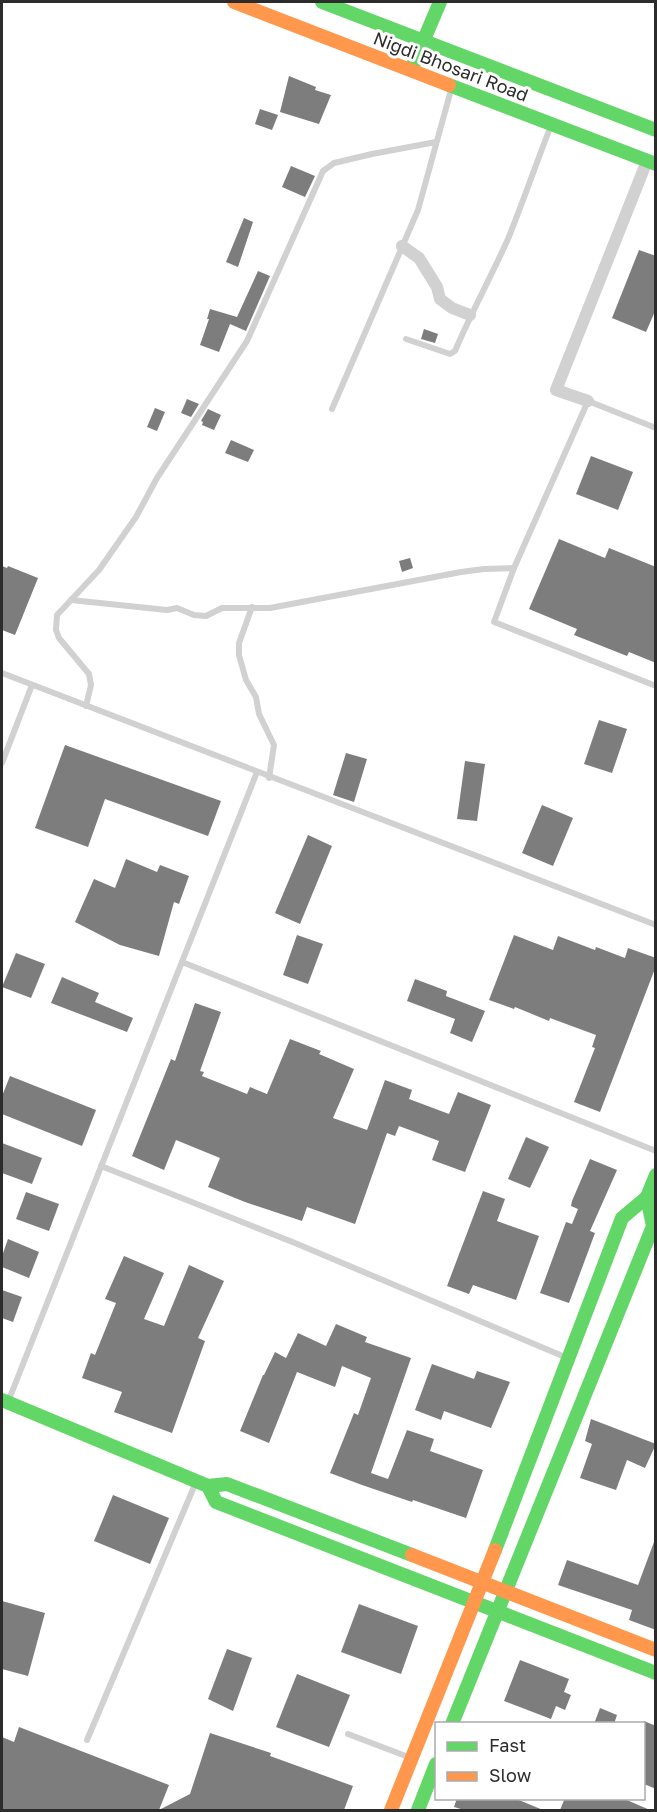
<svg xmlns="http://www.w3.org/2000/svg" width="657" height="1812" viewBox="0 0 657 1812" font-family="'Golos Text',sans-serif">
	<style>
		.building { fill: #7d7d7d }
		.lines { fill: none; stroke-linecap: round; stroke-linejoin: round }
		.lane { stroke: #d1d1d1; stroke-width: 6 }
		.street { stroke: #d1d1d1; stroke-width: 12 }
		.fast { stroke: #63d668; stroke-width: 14 }
		.slow { stroke: #ff974d; stroke-width: 14 }
		.labels { text-anchor: middle; dominant-baseline: central; stroke-width: 6; stroke-linejoin: round; paint-order: stroke }
		.street-label { font-size: 18px; fill: #2c2c2c; stroke: #fff }
	</style>
	<rect width="100%" height="100%" fill="#fff"/>
	<g class="building">
		<path d="M289 76 316 87 315 90 331 95 319 124 280 112Z"/>
		<path d="M260 109 278 115 272 130 255 124Z"/>
		<path d="M291 166 315 176 305 197 282 187Z"/>
		<path d="M244 218 253 222 238 267 226 262Z"/>
		<path d="M639 250 656 256V309L646 332 612 318Z"/>
		<path d="M258 271 270 276 246 331 230 324 219 352 200 345 209 319H207L210 309 237 317Z"/>
		<path d="M424 329 438 334 435 343 421 339Z"/>
		<path d="M187 399 199 404 191 417 181 413Z"/>
		<path d="M155 408 165 412 157 431 147 427Z"/>
		<path d="M208 409 221 415 214 430 202 425 203 422 201 421Z"/>
		<path d="M231 440 254 450 248 462 225 453Z"/>
		<path d="M591 456 633 472 618 510 576 494Z"/>
		<path d="M559 539 605 558 609 548 656 567V663L629 652 627 656 574 635 577 629 529 609Z"/>
		<path d="M410 558 413 568 402 572 399 561Z"/>
		<path d="M2 566 7 568 8 566 38 578 15 635 2 630Z"/>
		<path d="M599 720 627 729 612 773 584 764Z"/>
		<path d="M65 745 221 801 208 836 105 799 88 847 35 828Z"/>
		<path d="M346 753 367 759 354 802 333 795Z"/>
		<path d="M465 761 485 764 477 821 457 819Z"/>
		<path d="M542 805 573 818 553 866 522 853Z"/>
		<path d="M308 835 332 846 300 924 275 913Z"/>
		<path d="M126 859 157 872 160 865 189 876 179 904 174 902 159 956 120 945 75 922 94 879 115 888Z"/>
		<path d="M297 935 323 944 308 984 283 975Z"/>
		<path d="M514 935 553 950 558 936 595 950 596 947 625 958 628 948 656 958V966L600 1112 574 1102 595 1048 592 1047 596 1035 550 1018 549 1021 515 1007 514 1009 489 1000Z"/>
		<path d="M16 953 45 964 31 998 2 987Z"/>
		<path d="M62 977 99 993 95 1002 133 1018 127 1032 51 1003Z"/>
		<path d="M415 979 447 991 446 996 485 1011 472 1042 450 1033 455 1019 407 1001Z"/>
		<path d="M195 1003 221 1012 200 1071 204 1072 202 1076 247 1094 250 1087 267 1094 290 1039 321 1051 319 1054 354 1069 333 1118 367 1130 385 1080 412 1090 409 1099 449 1114 458 1092 491 1105 465 1172 432 1160 439 1141 399 1126 395 1136 387 1133 355 1224 307 1207 302 1221 245 1202 208 1187 220 1158 176 1140 164 1170 132 1156 171 1059 175 1061Z"/>
		<path d="M10 1076 96 1110 82 1146 2 1114V1096Z"/>
		<path d="M526 1137 549 1147 530 1188 508 1179Z"/>
		<path d="M2 1143 42 1158 32 1184 2 1173Z"/>
		<path d="M590 1159 617 1170 590 1231 595 1233 569 1303 540 1293 566 1222 572 1224 578 1209 571 1206 572 1201Z"/>
		<path d="M483 1191 505 1199 497 1221 539 1236 516 1300 473 1285 469 1294 447 1286Z"/>
		<path d="M26 1192 59 1204 49 1231 16 1219Z"/>
		<path d="M8 1239 39 1252 29 1278 2 1267V1256Z"/>
		<path d="M124 1256 164 1273 144 1319 164 1326 189 1265 224 1281 198 1338 205 1341 172 1433 114 1412 122 1392 82 1378 91 1353 95 1355 116 1303 105 1299Z"/>
		<path d="M2 1290 22 1297 13 1322 2 1318Z"/>
		<path d="M336 1324 367 1337 365 1342 411 1358 371 1473 388 1479 407 1430 434 1439 430 1451 483 1470 466 1518 413 1500 412 1502 362 1485 330 1473 354 1413 358 1415 371 1378 342 1366 335 1387 297 1372 269 1443 240 1431 263 1375H264L275 1352 286 1358 298 1333 326 1346Z"/>
		<path d="M432 1364 474 1379 477 1371 510 1382 491 1428 444 1411 441 1420 415 1410Z"/>
		<path d="M591 1419 656 1444 645 1468 627 1460 616 1490 580 1478 592 1444 585 1441Z"/>
		<path d="M113 1495 169 1518 150 1564 94 1541Z"/>
		<path d="M654 1542 656 1630 629 1620 632 1610 558 1585 567 1560 638 1585Z"/>
		<path d="M2 1601 45 1613 28 1676 2 1669Z"/>
		<path d="M359 1604 418 1626 401 1674 341 1652Z"/>
		<path d="M227 1649 252 1658 233 1711 208 1699Z"/>
		<path d="M520 1660 569 1679 564 1692 571 1695 565 1710 556 1706 551 1719 504 1701Z"/>
		<path d="M297 1674 350 1695 329 1747 276 1727Z"/>
		<path d="M600 1708 617 1715 614 1724H594Z"/>
		<path d="M644 1721 656 1726V1789L644 1784Z"/>
		<path d="M19 1727 169 1785 159 1810 190 1794 210 1733 271 1753 270 1756 353 1786 344 1810H2V1737L14 1742Z"/>
		<path d="M457 1798H514L543 1810H464L454 1807Z"/>
		<path d="M565 1798H622L650 1810H560Z"/>
	</g>
	<g class="lines">
		<g class="lane">
			<path d="M406 339 450 354 455 351C471 313 491 277 508 239 523 202 536 164 550 128"/>
			<path d="M332 409 418 210 451 90"/>
			<path d="M656 428 588 401 514 568 494 622 656 686"/>
			<path d="M71 600 167 610 177 608 194 615 206 616 222 608H270L461 572 484 569 514 568"/>
			<path d="M252 607 239 643V655L246 680 256 697 259 714 274 745 269 778"/>
			<path d="M2 673 656 925"/>
			<path d="M86 706 91 685 89 674 59 638 56 630 57 615 99 570 136 517 157 478 247 341 323 171 334 163 372 154 436 142"/>
			<path d="M2 763 32 685"/>
			<path d="M182 962 656 1151"/>
			<path d="M101 1166 295 1243 565 1357"/>
			<path d="M8 1402 257 772"/>
			<path d="M348 1734 411 1758"/>
			<path d="M87 1740 196 1482"/>
		</g>
		<g class="street">
			<path d="M402 246 419 258 437 287 440 299 452 308 470 315"/>
			<path d="M588 401 556 390 647 161"/>
		</g>
		<g class="fast">
			<path d="M322 2 656 130"/>
			<path d="M411 70 440 2"/>
			<path d="M449 85 656 164"/>
			<path d="M2 1400 208 1486 227 1484 412 1555"/>
			<path d="M208 1486 216 1502 656 1673"/>
			<path d="M495 1550 622 1218 647 1197 656 1175"/>
			<path d="M452 1724 653 1226 647 1197"/>
			<path d="M418 1810 436 1764"/>
		</g>
		<g class="slow">
			<path d="M234 2 449 85"/>
			<path d="M412 1555 656 1650"/>
			<path d="M391 1810 495 1550"/>
		</g>
	</g>
	<g class="labels">
		<g class="street-label">
			<text transform="translate(451 66) rotate(21)">Nigdi Bhosari Road</text>
		</g>
	</g>
	<rect width="657" height="1812" fill="none" stroke="#2c2c2c" stroke-width="6"/>
	<rect x="435" y="1722" width="210" height="78" fill="#ffffff" stroke="#ababab" stroke-width="1.5"/>
	<rect x="447" y="1742" width="30" height="9" fill="#63d668" stroke="#ababab" stroke-width="1.5"/>
	<text x="489" y="1752" font-size="18" fill="#2c2c2c">Fast</text>
	<rect x="447" y="1772" width="30" height="9" fill="#ff974d" stroke="#ababab" stroke-width="1.5"/>
	<text x="489" y="1782" font-size="18" fill="#2c2c2c">Slow</text>
</svg>
